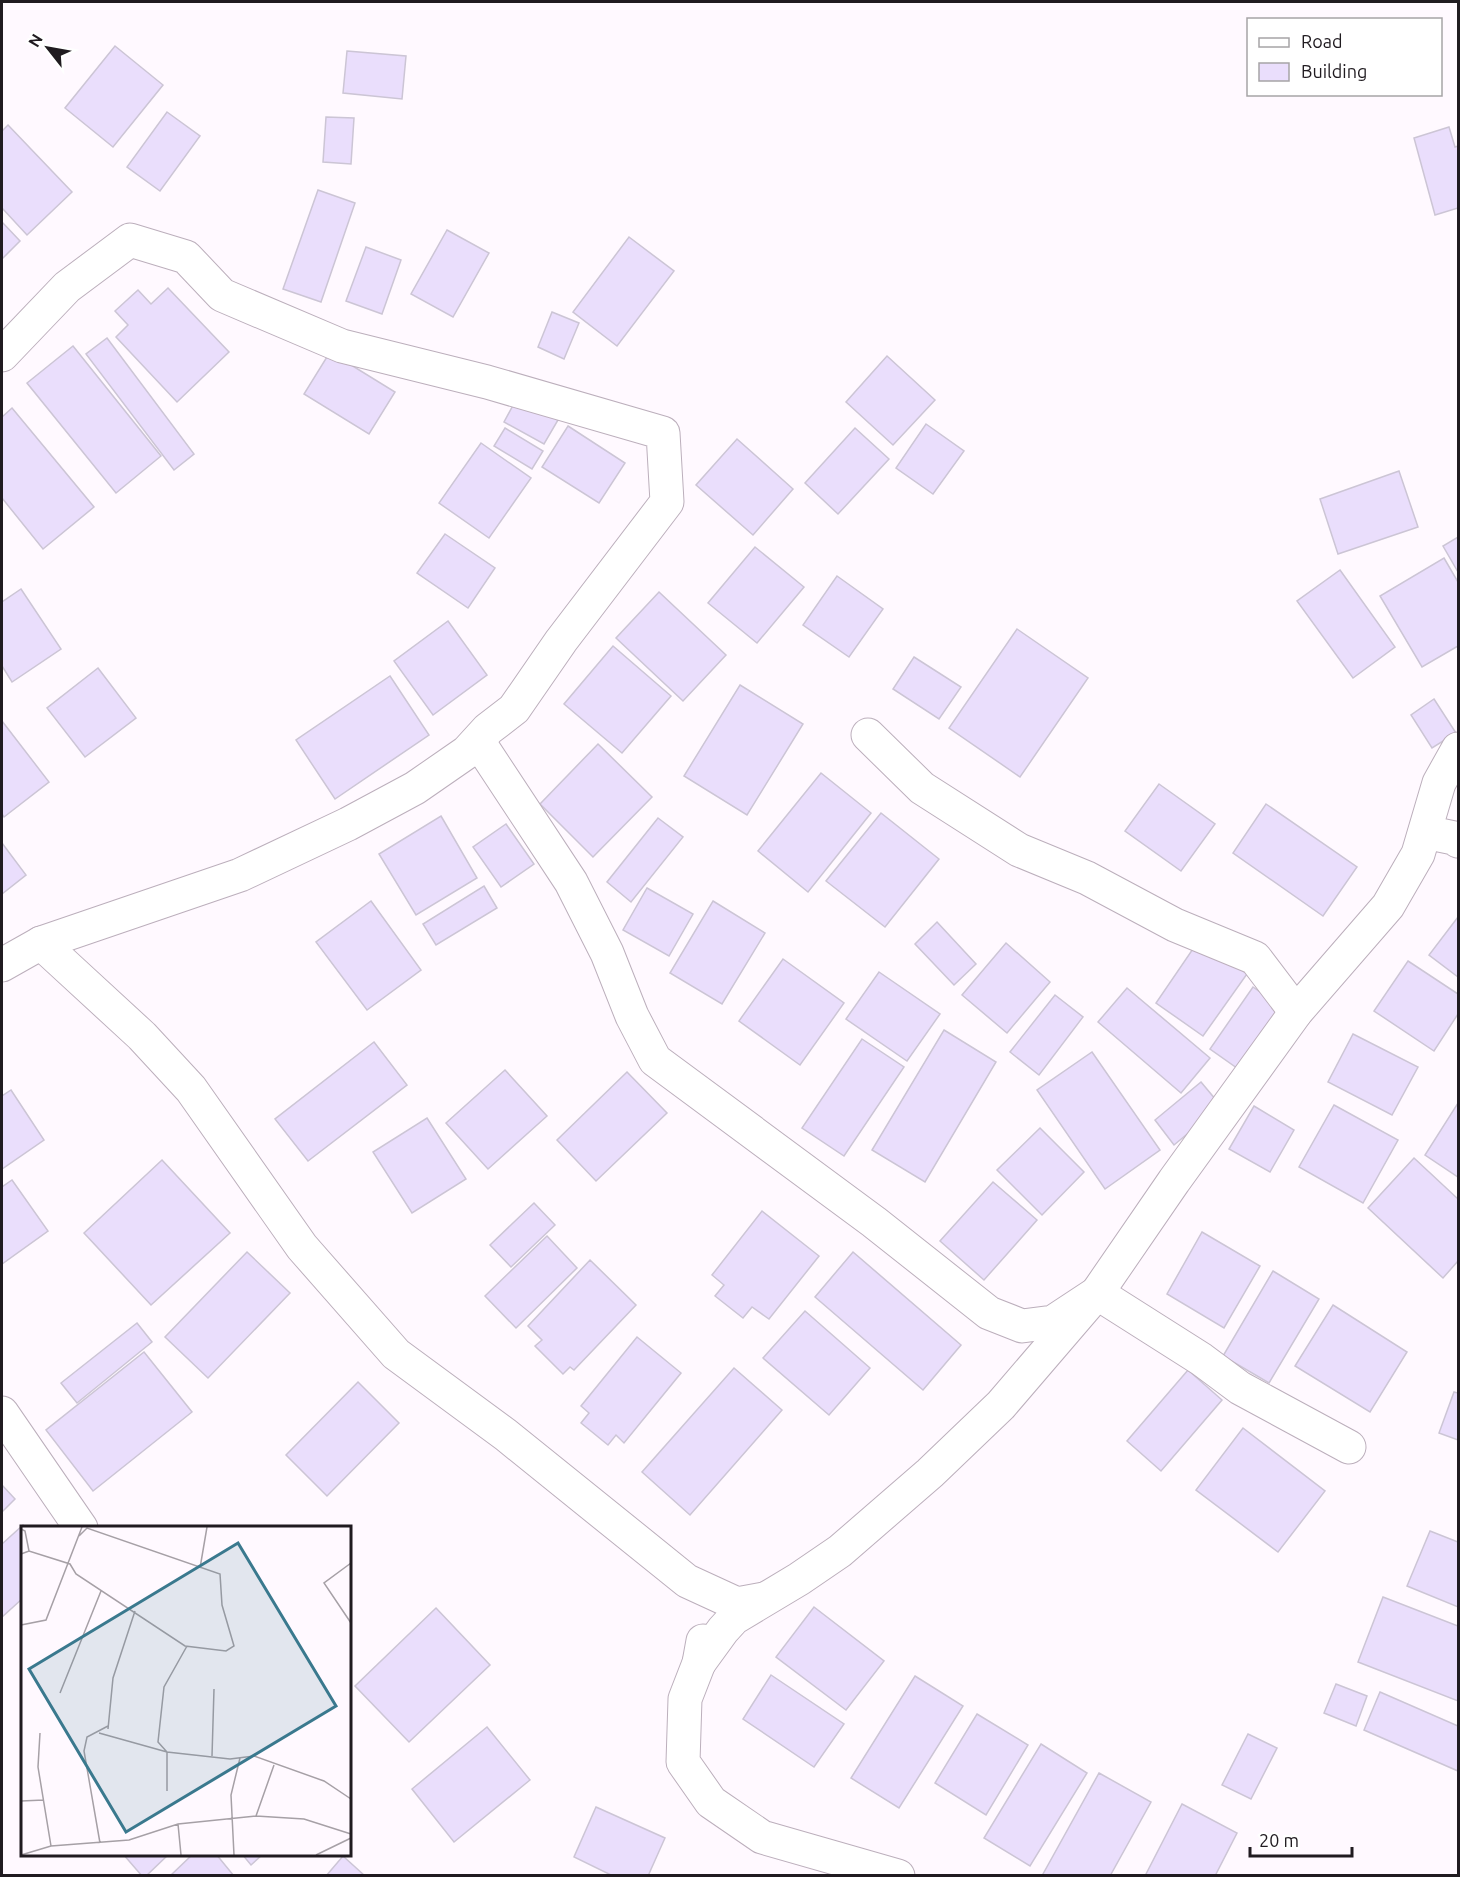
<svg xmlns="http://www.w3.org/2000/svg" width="1460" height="1877" viewBox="0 0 1460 1877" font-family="Ubuntu,sans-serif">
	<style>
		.building { fill: #eadefc; stroke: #ccc5d5; stroke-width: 1.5 }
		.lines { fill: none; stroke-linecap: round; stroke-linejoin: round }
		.street-casing { stroke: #bcafbc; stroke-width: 35 }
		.street { stroke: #fff; stroke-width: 33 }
		.inset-road { fill: none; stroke: #a6a0a6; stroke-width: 1.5 }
		.view { fill: #3a798e; fill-opacity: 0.15; stroke: #3a798e; stroke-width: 3 }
		.inset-edge { fill: none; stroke: #201b20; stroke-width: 3 }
	</style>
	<rect width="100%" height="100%" fill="#fff9ff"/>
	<g class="building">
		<path d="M115 46 163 85 113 147 65 108Z"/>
		<path d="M347 51 406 56 402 99 343 93Z"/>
		<path d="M167 112 200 136 160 191 127 167Z"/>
		<path d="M326 117 354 118 351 164 323 162Z"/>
		<path d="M8 125 72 192 27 235 2 208V131Z"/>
		<path d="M1449 127 1455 147 1458 146V208L1435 215 1414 138Z"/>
		<path d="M318 190 355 203 321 302 283 289Z"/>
		<path d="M2 222 20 241 2 259Z"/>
		<path d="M447 230 489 253 453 317 411 294Z"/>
		<path d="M629 237 674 271 617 346 573 312Z"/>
		<path d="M366 247 401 260 382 314 346 301Z"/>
		<path d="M168 288 229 352 177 402 116 337 128 325 115 311 138 290 151 304Z"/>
		<path d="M552 312 579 323 564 359 538 347Z"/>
		<path d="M107 338 194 454 174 470 86 354Z"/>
		<path d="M73 346 161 456 116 493 27 383Z"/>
		<path d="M330 352 395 392 369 434 304 394Z"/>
		<path d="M887 356 935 400 893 445 846 402Z"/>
		<path d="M517 398 558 420 544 444 504 422Z"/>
		<path d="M12 408 94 507 43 549 2 498V417Z"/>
		<path d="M926 424 964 451 933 494 896 468Z"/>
		<path d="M568 426 625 463 599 503 542 467Z"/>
		<path d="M505 428 543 451 532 469 494 446Z"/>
		<path d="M855 428 889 459 838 514 805 483Z"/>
		<path d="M737 439 793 489 753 535 696 485Z"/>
		<path d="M481 443 531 478 489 538 439 503Z"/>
		<path d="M1399 471 1418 527 1338 554 1320 499Z"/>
		<path d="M445 534 495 568 468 608 417 573Z"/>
		<path d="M1458 537V572L1443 546Z"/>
		<path d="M755 547 804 587 757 643 708 603Z"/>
		<path d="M1444 558 1458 582V646L1422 667 1380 596Z"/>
		<path d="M1340 570 1395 647 1353 678 1297 601Z"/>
		<path d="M837 576 883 609 849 657 803 625Z"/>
		<path d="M21 589 61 649 12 682 2 666V602Z"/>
		<path d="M659 592 726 655 683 701 616 638Z"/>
		<path d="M448 621 487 675 433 715 394 661Z"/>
		<path d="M1017 629 1088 678 1020 777 949 728Z"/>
		<path d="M613 646 671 696 622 753 564 704Z"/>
		<path d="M914 657 961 687 939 719 893 689Z"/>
		<path d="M98 668 136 718 85 757 47 708Z"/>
		<path d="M390 676 429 735 335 799 296 740Z"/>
		<path d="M740 685 803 724 747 815 684 776Z"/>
		<path d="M1434 699 1456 733 1432 748 1411 715Z"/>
		<path d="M2 721 49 782 4 817 2 814Z"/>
		<path d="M598 744 652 797 593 857 540 804Z"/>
		<path d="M821 773 871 813 808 892 758 851Z"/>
		<path d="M1159 784 1215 824 1181 871 1125 831Z"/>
		<path d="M1266 804 1357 867 1323 916 1233 853Z"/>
		<path d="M881 813 939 859 885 927 826 881Z"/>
		<path d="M441 816 477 878 416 915 379 854Z"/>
		<path d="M658 818 683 837 631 902 607 882Z"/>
		<path d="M506 824 534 864 501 887 473 847Z"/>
		<path d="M2 843 26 875 2 894Z"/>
		<path d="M484 886 497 908 436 945 423 924Z"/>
		<path d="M647 888 693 914 669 956 623 930Z"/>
		<path d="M371 901 421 970 367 1010 316 942Z"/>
		<path d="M713 901 765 933 722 1004 670 973Z"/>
		<path d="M1458 917V977L1429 955Z"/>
		<path d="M937 922 976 964 954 985 915 944Z"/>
		<path d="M1199 940 1247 974 1203 1036 1156 1003Z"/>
		<path d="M1006 943 1050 982 1007 1033 962 995Z"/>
		<path d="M783 959 844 1003 800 1065 739 1021Z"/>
		<path d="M1408 961 1458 994V1014L1434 1051 1374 1011Z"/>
		<path d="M879 972 940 1014 907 1061 846 1019Z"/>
		<path d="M1253 987 1287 1011 1244 1073 1210 1049Z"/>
		<path d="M1127 988 1210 1058 1181 1093 1098 1022Z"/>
		<path d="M1055 995 1083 1017 1039 1075 1010 1052Z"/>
		<path d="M944 1030 996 1062 925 1182 872 1150Z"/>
		<path d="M1353 1034 1418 1067 1392 1115 1328 1082Z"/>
		<path d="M862 1039 904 1067 844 1156 802 1128Z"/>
		<path d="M374 1042 407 1085 308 1161 275 1119Z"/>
		<path d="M1092 1052 1160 1150 1105 1189 1037 1090Z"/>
		<path d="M505 1070 547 1116 488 1169 446 1123Z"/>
		<path d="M627 1072 667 1113 596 1181 557 1140Z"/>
		<path d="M1201 1082 1221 1106 1174 1145 1155 1120Z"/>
		<path d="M11 1090 44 1140 2 1169V1096Z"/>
		<path d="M1458 1103V1177L1425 1155Z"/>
		<path d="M1334 1105 1398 1140 1363 1203 1299 1167Z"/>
		<path d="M1254 1106 1294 1130 1270 1172 1229 1149Z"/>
		<path d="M427 1118 466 1179 412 1213 373 1152Z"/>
		<path d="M1040 1128 1084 1172 1042 1215 997 1170Z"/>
		<path d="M1414 1158 1458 1199V1261L1443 1278 1368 1208Z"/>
		<path d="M162 1160 230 1233 151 1305 84 1233Z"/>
		<path d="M12 1180 48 1231 2 1264V1187Z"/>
		<path d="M993 1182 1037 1220 984 1280 940 1241Z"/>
		<path d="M534 1203 555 1225 511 1267 490 1245Z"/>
		<path d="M762 1211 819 1256 769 1319 752 1307 743 1318 715 1296 724 1285 712 1275Z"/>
		<path d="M1202 1232 1260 1266 1224 1328 1167 1294Z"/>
		<path d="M547 1236 577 1268 516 1328 485 1296Z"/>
		<path d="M247 1252 290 1293 208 1378 165 1337Z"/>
		<path d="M853 1252 961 1345 923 1390 815 1297Z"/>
		<path d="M590 1260 636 1305 574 1370 570 1367 563 1374 535 1346 542 1340 528 1326Z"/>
		<path d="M1273 1271 1319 1299 1269 1383 1223 1356Z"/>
		<path d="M1333 1305 1407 1352 1370 1412 1295 1366Z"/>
		<path d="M805 1311 870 1368 829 1415 763 1358Z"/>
		<path d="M137 1323 152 1342 77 1403 61 1383Z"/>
		<path d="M637 1337 681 1373 624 1443 616 1435 608 1445 581 1423 589 1413 581 1406Z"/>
		<path d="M144 1352 192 1412 93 1491 46 1430Z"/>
		<path d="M734 1368 782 1410 690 1515 642 1472Z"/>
		<path d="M1188 1370 1222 1400 1161 1471 1127 1441Z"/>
		<path d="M358 1382 399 1423 327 1496 286 1455Z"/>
		<path d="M1454 1392 1458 1393V1440L1439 1433Z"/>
		<path d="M1243 1428 1325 1491 1278 1552 1196 1490Z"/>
		<path d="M2 1485 15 1499 2 1512Z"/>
		<path d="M23 1525 26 1528H22V1599L2 1617V1544Z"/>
		<path d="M1430 1531 1458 1542V1607L1407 1586Z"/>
		<path d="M1383 1597 1458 1626V1701L1358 1662Z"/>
		<path d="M814 1607 884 1661 846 1710 776 1657Z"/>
		<path d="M436 1608 490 1665 409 1742 355 1686Z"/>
		<path d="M771 1675 844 1724 814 1767 743 1719Z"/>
		<path d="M915 1676 963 1706 899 1808 851 1778Z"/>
		<path d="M1336 1684 1367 1696 1356 1726 1324 1713Z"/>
		<path d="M1380 1692 1458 1726V1771L1364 1730Z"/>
		<path d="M977 1714 1028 1745 986 1815 935 1783Z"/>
		<path d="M487 1727 530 1780 454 1842 412 1789Z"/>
		<path d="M1248 1734 1277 1748 1251 1799 1222 1785Z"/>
		<path d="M1041 1744 1087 1773 1030 1866 984 1838Z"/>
		<path d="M1099 1773 1151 1802 1110 1876H1046L1043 1874Z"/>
		<path d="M1182 1804 1237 1833 1215 1876H1145Z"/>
		<path d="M596 1807 665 1838 648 1876H613L574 1857Z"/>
		<path d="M123 1854H169L146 1876H142Z"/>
		<path d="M193 1854H216L234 1876H170Z"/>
		<path d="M242 1854H263L251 1865Z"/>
		<path d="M343 1856 365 1876H326Z"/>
	</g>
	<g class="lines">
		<g class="street-casing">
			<g id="street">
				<path d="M2 355 67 287 130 240 186 257 222 295 342 346 487 382 663 433 667 502 561 641 514 709 488 729 467 752 415 788 348 824 240 875 41 943 2 965"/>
				<path d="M868 735 922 788 1019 850 1087 878 1175 925 1255 958 1296 1012"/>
				<path d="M478 741 571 882 607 953 632 1016 655 1060 874 1222 989 1313 1022 1326 1053 1322 1097 1293 1201 1359 1240 1388 1349 1447"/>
				<path d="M1425 832 1454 838 1458 841"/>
				<path d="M41 943 142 1036 191 1089 302 1247 396 1354 506 1435 687 1581 737 1604 764 1599"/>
				<path d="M2 1413 81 1528"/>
				<path d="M703 1641 699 1663 685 1699 683 1762 711 1802 762 1837 898 1876"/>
				<path d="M699 1663 723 1630 734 1618 799 1579 840 1551 930 1473 1001 1405 1097 1293 1174 1181 1296 1012 1388 906 1418 854 1439 783 1458 749"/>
			</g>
		</g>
		<use href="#street" class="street"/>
	</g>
	<g transform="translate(21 1526)">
		<rect width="330" height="330" fill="#fff9ff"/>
		<path class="inset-road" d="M0 3 4 5 8 25M0 28 8 25 49 38 55 48 164 120 205 125 213 120 201 79 199 48 66 2 58 10M330 37 303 57 330 97M179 42 186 1M0 99 25 94 61 1M39 167 80 65M87 203 92 152 114 85M19 207 17 241 30 320M78 207 146 226 209 233 233 230 303 255 330 273M191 230 193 163M146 265V226L137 216 143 161 166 120M0 275 23 274M235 290 253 239M157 298 160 329M79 317 63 225 66 211 87 200M0 329 30 320 108 314 157 298 235 290 283 293 330 308M213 329 210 269 219 232M295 329 330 312"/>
		<path class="view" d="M217 17 315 180 105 306 8 143Z"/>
		<rect width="330" height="330" class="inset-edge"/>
	</g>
	<rect width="1460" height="1877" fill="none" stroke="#201b20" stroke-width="6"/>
	<rect x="1247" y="18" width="195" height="78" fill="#ffffff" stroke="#a6a4a6" stroke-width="1.5"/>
	<rect x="1259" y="38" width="30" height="9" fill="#ffffff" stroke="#a6a4a6" stroke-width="1.5"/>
	<text x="1301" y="48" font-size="18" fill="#201b20">Road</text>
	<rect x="1259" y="63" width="30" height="18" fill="#eadefc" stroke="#a6a4a6" stroke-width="1.5"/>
	<text x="1301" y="78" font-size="18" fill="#201b20">Building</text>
	<g transform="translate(48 48) rotate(301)" stroke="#ffffff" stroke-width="4.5" paint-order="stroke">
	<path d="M0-4.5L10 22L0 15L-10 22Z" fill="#201b20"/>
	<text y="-9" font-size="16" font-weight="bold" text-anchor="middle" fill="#201b20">N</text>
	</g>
	<path d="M1250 1847v9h102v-9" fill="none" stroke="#201b20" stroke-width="3"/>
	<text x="1259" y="1847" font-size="18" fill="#201b20" stroke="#ffffff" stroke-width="4.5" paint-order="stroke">20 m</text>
</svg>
